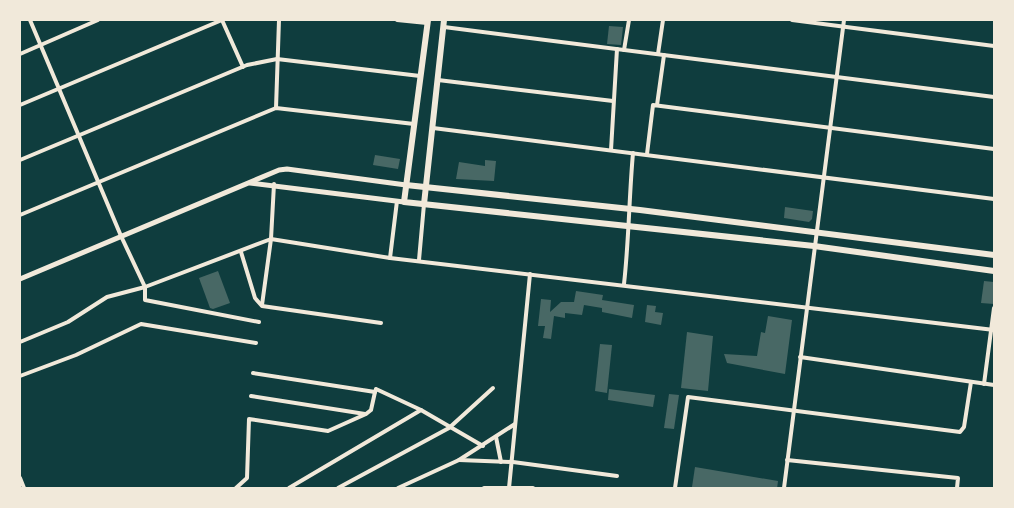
<svg xmlns="http://www.w3.org/2000/svg" width="1014" height="508" viewBox="0 0 1014 508" font-family="Inter,sans-serif">
	<style>
		.building { fill: #486865 }
		.lines { fill: none; stroke-linecap: round; stroke-linejoin: round }
		.minor { stroke: #f1e9da; stroke-width: 4 }
		.tertiary { stroke: #f1e9da; stroke-width: 5 }
		.secondary { stroke: #f1e9da; stroke-width: 6 }
	</style>
	<rect width="100%" height="100%" fill="#0f3d3e"/>
	<g class="building">
		<path d="M609 26 623 27 621 45 607 44Z"/>
		<path d="M375 155 400 159 398 169 373 165Z"/>
		<path d="M485 160 496 161 494 181 456 179 459 162 485 166Z"/>
		<path d="M785 207 813 211 812 219 809 222 784 218Z"/>
		<path d="M218 271 230 303 213 309 210 308 199 278Z"/>
		<path d="M984 281 994 282V304L981 303Z"/>
		<path d="M576 291 603 295 602 300 634 305 632 318 602 312V308L584 305 582 315 565 313V318L554 316 551 339 543 338 545 326H538L541 299 551 300 550 312 561 302H574Z"/>
		<path d="M647 305 656 306 655 312 663 313 661 325 645 322Z"/>
		<path d="M768 316 792 320 785 374 727 363 724 354 757 356 761 332 765 333Z"/>
		<path d="M687 332 713 336 708 391 681 388Z"/>
		<path d="M600 344 612 345 607 393 595 391Z"/>
		<path d="M609 389 655 395 653 407 608 400Z"/>
		<path d="M669 394 679 395 674 429 664 428Z"/>
		<path d="M695 467 778 481 777 489 692 487Z"/>
	</g>
	<g class="lines">
		<g class="minor">
			<path d="M30 20 121 236 145 287V300L259 322"/>
			<path d="M222 20 243 67"/>
			<path d="M397 20 427 23"/>
			<path d="M792 20 994 46"/>
			<path d="M444 27 994 97"/>
			<path d="M624 50 629 20"/>
			<path d="M20 54 98 20"/>
			<path d="M658 54 663 20"/>
			<path d="M438 80 613 101"/>
			<path d="M20 105 222 20"/>
			<path d="M657 105 664 55"/>
			<path d="M276 108 279 20"/>
			<path d="M433 128 994 199"/>
			<path d="M611 150 617 49"/>
			<path d="M647 154 653 105 994 149"/>
			<path d="M20 160 247 65 277 59 420 76"/>
			<path d="M20 215 276 108 414 124"/>
			<path d="M241 252 255 298 262 306 381 323"/>
			<path d="M390 258 397 201"/>
			<path d="M419 260 424 204"/>
			<path d="M624 284C629 240 629 197 633 153"/>
			<path d="M262 305 271 239 274 184"/>
			<path d="M20 342 68 322 107 297 145 287 271 239 390 258 994 330"/>
			<path d="M800 357 994 385"/>
			<path d="M253 373 375 392 376 389 421 410 483 446"/>
			<path d="M20 376 76 355 141 324 256 343"/>
			<path d="M984 384 994 308"/>
			<path d="M251 396 365 414"/>
			<path d="M496 437 501 462"/>
			<path d="M459 460 513 462 617 476"/>
			<path d="M787 460 958 478 957 488"/>
			<path d="M20 478 24 488"/>
			<path d="M236 488 247 478 249 419 328 431 366 414 371 410 375 392"/>
			<path d="M289 488 421 410"/>
			<path d="M338 488 449 428 493 388"/>
			<path d="M398 488 459 460 515 424"/>
			<path d="M484 488H533"/>
			<path d="M509 488 530 274"/>
			<path d="M675 488 688 397 960 432 964 427 971 382"/>
			<path d="M784 488 844 20"/>
		</g>
		<g class="tertiary">
			<path d="M250 183 404 202"/>
			<path d="M20 279 279 170 287 169 406 185"/>
		</g>
		<g class="secondary">
			<path d="M428 20 404 202 814 246 994 271"/>
			<path d="M406 185 640 210 994 255"/>
			<path d="M424 204 444 20"/>
		</g>
	</g>
	<rect width="1014" height="508" fill="none" stroke="#f1e9da" stroke-width="42"/>
</svg>
